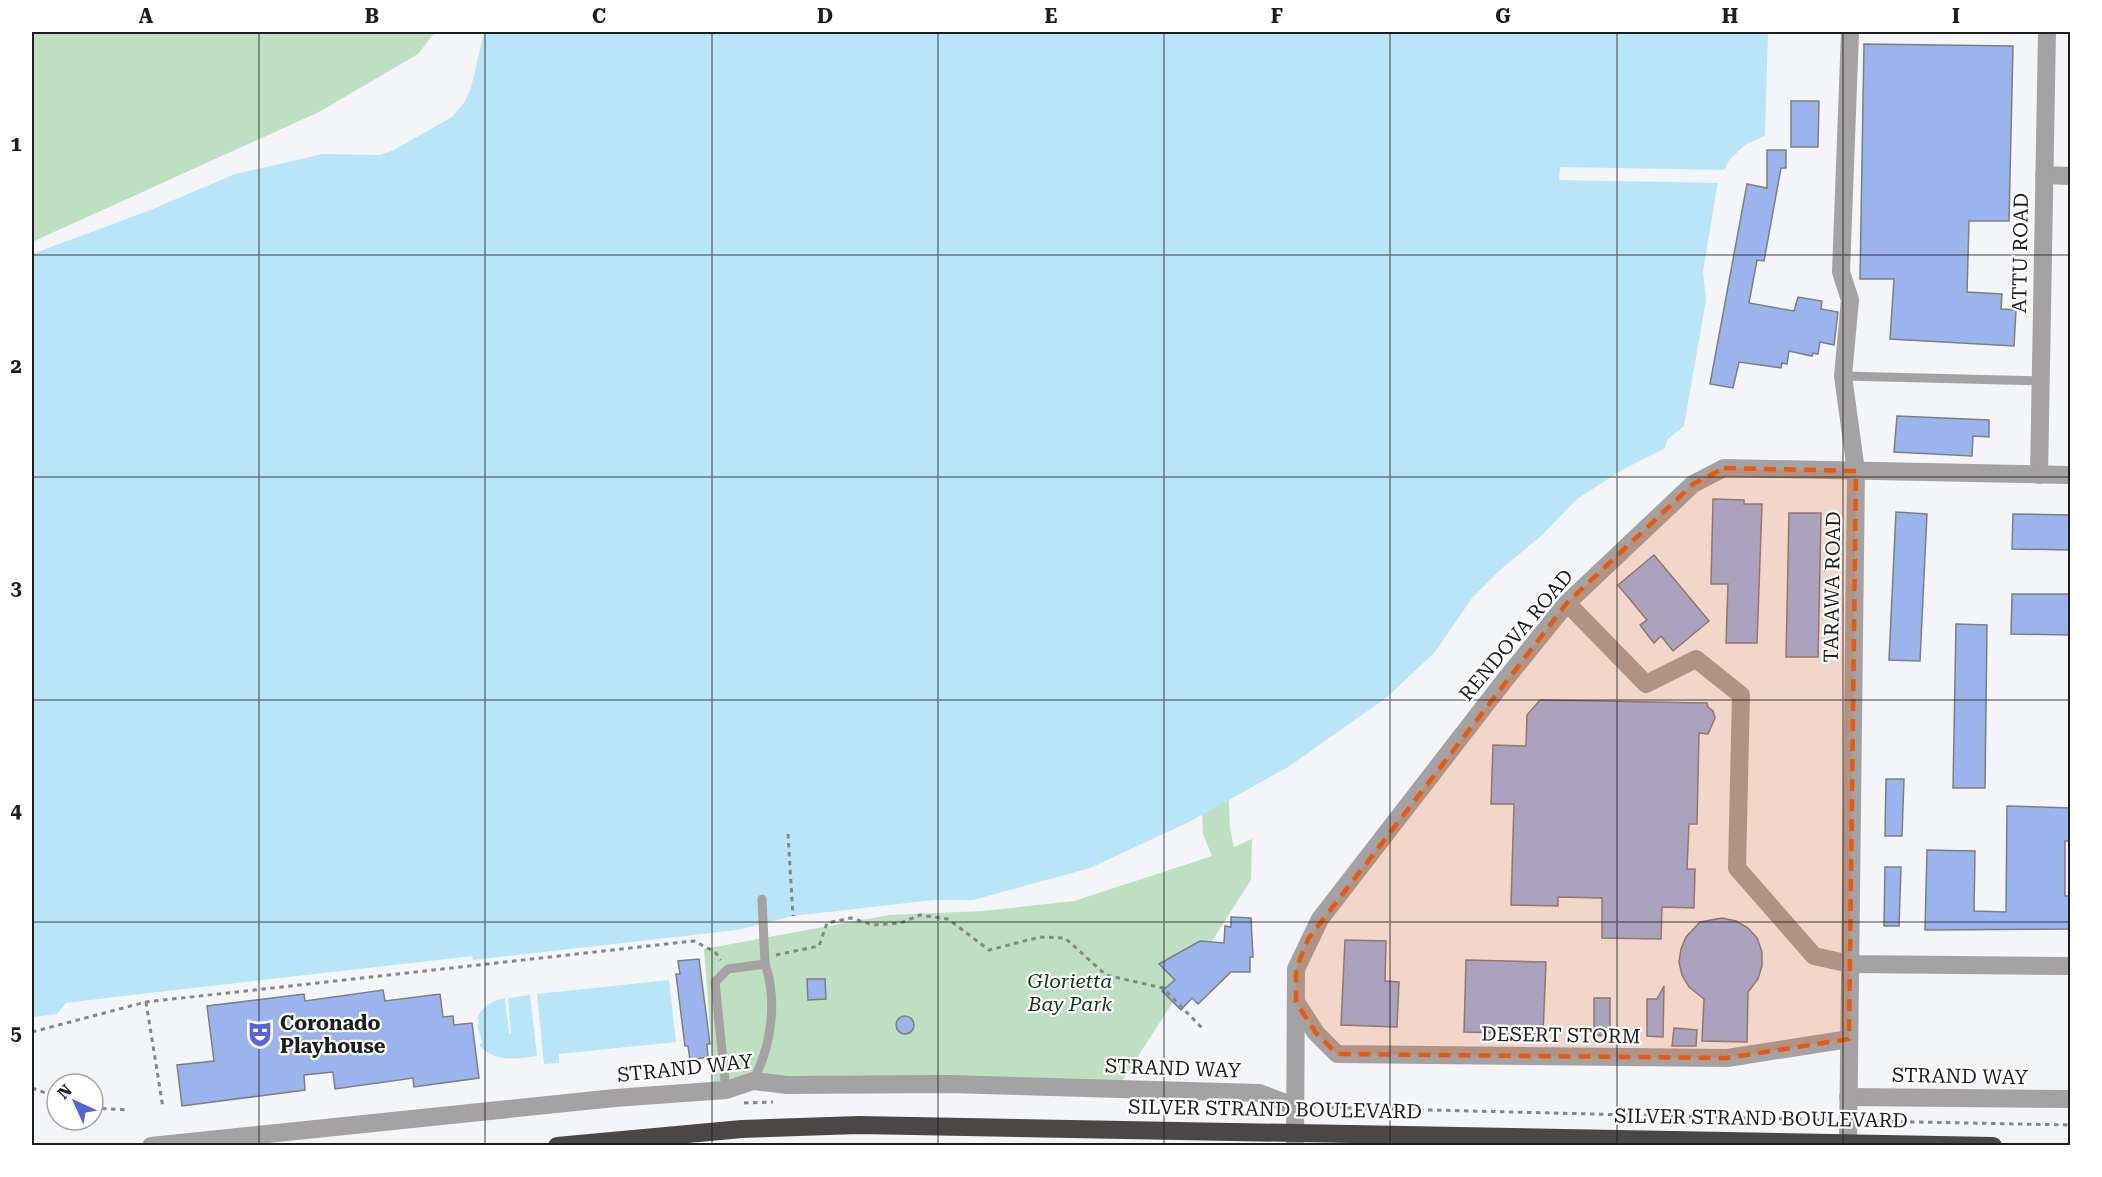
<svg xmlns="http://www.w3.org/2000/svg" width="2102" height="1177" viewBox="0 0 2102 1177" font-family="'Roboto Serif',serif">
	<style>
		.green { fill: #bedfc1 }
		.water { fill: #b9e5f8 }
		.pier { fill: #f4f5f9 }
		.building { fill: #9bb4ed; stroke: #7c7e81; stroke-width: 1.5 }
		.lines { fill: none; stroke-linecap: round; stroke-linejoin: round }
		.path { stroke: #868789; stroke-width: 3; stroke-dasharray: 4.5 4.5; stroke-linecap: butt }
		.lane { stroke: #a4a2a2; stroke-width: 9 }
		.street { stroke: #a4a2a2; stroke-width: 18 }
		.highway { stroke: #4a4746; stroke-width: 18 }
		.marked { fill: #e8590c; fill-opacity: 0.2; stroke: #e8590c; stroke-width: 4.5; stroke-dasharray: 12 8; stroke-linejoin: round }
		.grid { fill: none; stroke: #1e1e1f; stroke-width: 1.5; stroke-opacity: 0.55 }
		.labels { text-anchor: middle; dominant-baseline: central; stroke-width: 4.5; stroke-linejoin: round; paint-order: stroke }
		.street-label { font-size: 20px; fill: #1e1e1f; stroke: #fff }
		.park-label { font-size: 20px; font-style: italic; fill: #0f3717; stroke: #fff }
		.poi-label { font-size: 20px; font-weight: bold; fill: #1e1e1f; stroke: #fff; text-anchor: start }
		.neatline { fill: none; stroke: #1e1e1f; stroke-width: 2 }
		.grid-label { font-size: 20px; text-anchor: middle; font-weight: bold; fill: #1e1e1f }
	</style>
	<rect width="100%" height="100%" fill="#f4f5f9"/>
	<g class="green">
		<path d="M32 32H435L418 54 319 112 32 242Z"/>
		<path d="M1199 725H1226L1230 828 1234 847 1252 839 1251 880 1121 1083 714 1082 704 949 889 915 983 911 1074 901 1212 856 1203 834Z"/>
	</g>
	<g class="water">
		<path d="M484 32H1768L1765 136 1746 144 1729 160 1717 187 1703 272 1706 300 1684 426 1668 439 1664 449 1622 470 1577 499 1541 536 1500 570 1472 598 1435 652 1386 698 1288 767 1189 822 1090 868 973 900H934L793 916 737 930 473 960 472 956 115 997 66 1003 57 1014 32 1017V254L148 211 235 174 323 154 380 155 392 151 452 117 464 103 471 88Z"/>
		<path d="M669 980 676 1042 559 1054V1063L544 1064 537 994Z"/>
		<path d="M530 995 537 1056C515 1059 495 1063 479 1045L482 1042 478 1028 479 1020 477 1018C483 1006 491 1001 505 998L509 1033 511 1034 508 998Z"/>
	</g>
	<path class="pier" d="M1560 167 1728 170 1722 183 1559 180Z"/>
	<g class="building">
		<path d="M1864 44 2013 46 2009 221H1969L1967 292 2002 294 2001 309 2016 310 2014 346 1890 339 1894 279H1860Z"/>
		<path d="M1791 101H1819L1818 147H1791Z"/>
		<path d="M1767 150H1786V168H1781L1764 261 1757 260 1749 303 1794 311 1798 297 1822 301 1821 309 1838 312 1834 345 1820 342 1818 354 1813 353 1812 356 1789 351 1787 364 1782 363 1781 368 1739 362 1733 388 1710 384 1747 184 1767 188Z"/>
		<path d="M1897 416 1989 420V437L1973 436 1972 456 1894 452Z"/>
		<path d="M1713 499 1744 500V504H1762L1757 643H1726L1728 584H1711Z"/>
		<path d="M1896 512 1927 514 1920 661 1889 660Z"/>
		<path d="M1789 513H1821L1818 657H1786Z"/>
		<path d="M2013 514 2070 515V550L2012 549Z"/>
		<path d="M1654 555 1709 621 1673 651 1661 636 1654 643 1640 625 1647 620 1618 585Z"/>
		<path d="M2012 594H2070V635L2011 634Z"/>
		<path d="M1956 624 1987 625 1985 788H1953Z"/>
		<path d="M1540 700 1707 703 1708 707 1713 711 1715 718 1708 734 1699 733 1697 824H1689L1687 869H1695L1694 908 1662 907 1661 939 1602 938V898L1558 897V906L1511 905 1514 804H1491L1493 745 1526 746 1527 715Z"/>
		<path d="M1886 779H1904L1902 836H1885Z"/>
		<path d="M2007 806 2070 808V841H2065V896H2070V929L1925 930 1927 850 1975 851 1974 911 2006 912Z"/>
		<path d="M1885 867H1901L1899 926H1884Z"/>
		<path d="M1231 917 1251 918 1253 957H1250V972H1231L1198 1004 1192 998 1181 1010 1162 991 1175 980 1159 964 1200 941 1224 943 1225 926 1231 927Z"/>
		<path d="M1722 918 1736 921 1748 928 1757 938 1762 952V966L1758 979 1748 992 1747 1042 1702 1041 1704 999 1689 987 1682 975 1679 962 1681 949 1686 937 1700 922Z"/>
		<path d="M1345 940 1386 941 1385 981 1399 982 1397 1027 1341 1025Z"/>
		<path d="M699 959 710 1044H707L708 1057 690 1060 688 1046H685L676 974H680L678 961Z"/>
		<path d="M1466 960 1546 962 1543 1034 1464 1032Z"/>
		<path d="M807 979H825L826 999 808 1000Z"/>
		<path d="M1664 986 1663 1037 1647 1036V999H1657Z"/>
		<path d="M383 990 385 1001 440 994 443 1017 453 1016 454 1025 472 1023 479 1078 414 1087 413 1078 335 1089 333 1072 304 1075 305 1090 182 1106 177 1065 214 1061 207 1006 304 994 305 1001Z"/>
		<path d="M1594 998H1610V1036L1594 1035Z"/>
		<circle cx="905" cy="1025" r="9"/>
		<path d="M1674 1028 1697 1030 1696 1046H1672Z"/>
	</g>
	<g class="lines">
		<g class="path">
			<path d="M788 834 793 916"/>
			<path d="M776 955 819 946 827 923 851 918 873 925 901 923 920 915 948 919 989 950 1040 937 1065 938 1106 975 1163 988 1202 1028"/>
			<path d="M146 1002 163 1108"/>
			<path d="M32 1032 146 1002 694 941 715 952 721 960"/>
			<path d="M32 1088 57 1097"/>
			<path d="M744 1103 773 1102"/>
			<path d="M1311 1107 1832 1120"/>
			<path d="M93 1108 128 1110"/>
			<path d="M1865 1121 2070 1125"/>
		</g>
		<g class="lane">
			<path d="M1843 376 2040 381"/>
			<path d="M762 899 765 964"/>
			<path d="M726 1090 715 982 728 969 765 964C778 1001 771 1047 753 1081"/>
		</g>
		<g class="street">
			<path d="M2044 175 2070 176"/>
			<path d="M2039 475 2047 32"/>
			<path d="M1567 603 1646 684 1696 659 1741 695 1737 868 1814 956 1850 964 2070 966"/>
			<path d="M1296 1002 1316 1033 1337 1054 1727 1058 1849 1039"/>
			<path d="M1848 1097 2070 1099"/>
			<path d="M151 1146 615 1098 726 1090 753 1081 787 1085 949 1084 1259 1093 1296 1107"/>
			<path d="M1295 1146 1296 969 1320 919 1504 681 1567 603 1693 484 1724 468 2070 475"/>
			<path d="M1848 1146 1856 471 1843 376 1850 300 1841 272 1850 32"/>
		</g>
		<path class="highway" d="M557 1146 742 1129 859 1125 1993 1146"/>
	</g>
	<path class="marked" d="M1724 468 1856 471 1849 1039 1727 1058 1337 1054 1316 1033 1296 1002V969L1308 939 1567 603 1693 484Z"/>
	<path class="grid" d="M259 32V1146M485 32V1146M712 32V1146M938 32V1146M1164 32V1146M1390 32V1146M1617 32V1146M1843 32V1146M32 255H2070M32 477H2070M32 700H2070M32 922H2070"/>
	<defs>
		<g id="theatre-bare" transform="scale(2.07)"><path d="M-5-5.5Q0-4 5-5.5V0Q5 5 0 6Q-5 5-5 0ZM-3.3-2.5H-1v1.5H-3.3ZM1-2.5H3.3v1.5H1ZM-2.8 1Q0 5.5 2.8 1Z" fill="#5863da" stroke="#fff" stroke-width="2.5" paint-order="stroke"/></g>
	</defs>
	<g fill-rule="evenodd">
		<use href="#theatre-bare" x="260" y="1034"/>
	</g>
	<g class="labels">
		<g class="street-label">
			<text transform="translate(2020 253) rotate(-89)">ATTU ROAD</text>
			<text transform="translate(1832 587) rotate(-89)">TARAWA ROAD</text>
			<text transform="translate(1516 635) rotate(-50)">RENDOVA ROAD</text>
			<text transform="translate(1561 1035) rotate(1)">DESERT STORM</text>
			<text transform="translate(685 1068) rotate(-6)">STRAND WAY</text>
			<text transform="translate(1173 1068) rotate(2)">STRAND WAY</text>
			<text transform="translate(1960 1076) rotate(1)">STRAND WAY</text>
			<text transform="translate(1275 1109) rotate(1)">SILVER STRAND BOULEVARD</text>
			<text transform="translate(1761 1118) rotate(1)">SILVER STRAND BOULEVARD</text>
		</g>
		<g class="park-label">
			<text x="1070" y="981">Glorietta<tspan x="1070" dy="23">Bay Park</tspan></text>
		</g>
		<g class="poi-label">
			<text x="280" y="1023">Coronado<tspan x="280" dy="23">Playhouse</tspan></text>
		</g>
	</g>
	<rect width="2102" height="1177" fill="none" stroke="#ffffff" stroke-width="66"/>
	<g transform="translate(75 1102) rotate(315)"><circle r="28" fill="#ffffff" stroke="#a5a5a5" stroke-width="1.5"/>
	<path d="M0-4.5L10 22L0 15L-10 22Z" fill="#5863da"/>
	<text y="-9" font-size="16" font-weight="bold" text-anchor="middle" fill="#1e1e1f">N</text>
	</g>
	<rect x="33" y="33" width="2036" height="1111" class="neatline"/>
	<g class="grid-label">
		<text x="146" y="23">A</text>
		<text x="372" y="23">B</text>
		<text x="599" y="23">C</text>
		<text x="825" y="23">D</text>
		<text x="1051" y="23">E</text>
		<text x="1277" y="23">F</text>
		<text x="1503" y="23">G</text>
		<text x="1730" y="23">H</text>
		<text x="1956" y="23">I</text>
		<text x="16" y="151">1</text>
		<text x="16" y="373">2</text>
		<text x="16" y="595">3</text>
		<text x="16" y="818">4</text>
		<text x="16" y="1040">5</text>
	</g>
</svg>
